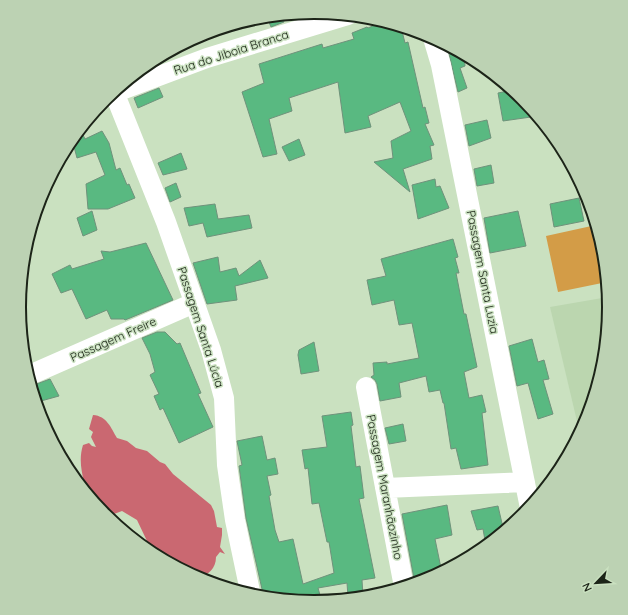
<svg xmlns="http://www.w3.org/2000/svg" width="628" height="615" font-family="Quicksand,sans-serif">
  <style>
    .built { fill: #bbd6af }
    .green { fill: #d39c47 }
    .water { fill: #ca6871 }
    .building { fill: #59b981; stroke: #6f927b }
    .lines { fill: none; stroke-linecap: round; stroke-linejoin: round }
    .street { stroke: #fff; stroke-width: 20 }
    .labels { text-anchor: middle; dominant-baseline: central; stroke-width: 3; stroke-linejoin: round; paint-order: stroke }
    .street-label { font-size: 12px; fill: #1c2418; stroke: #cae1c0 }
    .rim { fill: none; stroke: #1c2418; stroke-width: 2 }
  </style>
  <rect width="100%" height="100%" fill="#cae1c0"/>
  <path class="built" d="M608,297l1,11 -5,57 -17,56 -7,13 -30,-127z"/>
  <path class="green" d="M596,225l8,25 3,32 -49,10 -12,-56z"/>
  <path class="water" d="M93,415c14,1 18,13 24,23l10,3 9,7 11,3 13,11 5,2 8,10 38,31 3,6 3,16 5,1v7l-2,12 5,7 -5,-2 -4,5c0,12 -8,17 -17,22l-42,-22 -1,-5 -9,-11 -10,-21 -15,-9 -16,6 -28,-34 6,-1c-3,-13 -5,-24 -1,-37l6,-2 3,3 4,1 -5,-10 2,-5 -4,-3z"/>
  <path class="building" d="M281,15l3,7 -13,5 -4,-10z
    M384,21l17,6 4,16 3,-1 15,66 2,-1 4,16 -4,1 9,21 -4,1 2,13 -29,10 7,23 -36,-30 19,-4 -2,-17 20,-10 -11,-29 -32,14 3,11 -26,6 -7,-51 -49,16 3,13 -23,8 8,35 -14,3 -21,-65 22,-9 -5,-19 63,-20 1,4 31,-9 -2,-6 15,-6 1,1z
    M447,45l17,9 1,12 -5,2 7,20 -9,4z
    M159,88l4,9 -25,11 -4,-10z
    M513,90l10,9 15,17 -35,5 -5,-28z
    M487,120l4,18 -22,8 -4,-21z
    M80,129l5,10 17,-8 7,12 7,27 4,-2 7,17 2,-1 6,14 -27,11h-20l-2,-25 19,-9 -9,-23 -19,6 -5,-19z
    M299,139l6,16 -16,6 -7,-14z
    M181,153l6,16 -24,6 -5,-12z
    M491,165l3,18 -17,3 -3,-17z
    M435,179l1,8 4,-1 9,22 -31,11 -6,-34z
    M176,183l5,14 -11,5 -5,-14z
    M579,198l5,23 -30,6 -4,-23z
    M215,204l3,15 31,-4 3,13 -45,9 -4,-14 -14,3 -5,-18z
    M92,211l5,19 -14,6 -6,-18z
    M518,211l8,35 -36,7 -6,-35z
    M453,239l5,18 -3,1 4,15h-3l8,41h2l11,53 -13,5 5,26 13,-3 4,17 -4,1 6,52 -27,4 -5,-21 -5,1 -7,-46h-1l-3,-13 -11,2 -3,-16 -27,7 2,14 -21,4 -3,-17 -2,-4 -4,-3 3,-2 -1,-12 14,-1v2l32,-6 -7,-35 -13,2 -5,-25 -22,5 -5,-25 19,-4 -5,-17z
    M146,243l27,57 -43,18 -5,2 -1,-1h-13l-4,-9 -21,9 -14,-30 -11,4 -9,-19 18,-9 2,4 32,-10 -3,-8 9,1z
    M218,257l2,15 16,-4 3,8 21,-16 8,18 -33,8 2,14 -30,4 -14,-41z
    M157,332h8l12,12 3,-1 21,50 -3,1 15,33 -34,16 -16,-35 -3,2 -6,-14 5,-2 -9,-19 5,-3 -5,-18 -8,-16z
    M532,339l6,23 6,-2 5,19 -6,1 10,34 -15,5 -10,-36 -11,3 -8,-40z
    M314,342l5,29 -18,3 -3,-19 1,-5z
    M50,379l9,17 -18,5 -7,-16z
    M351,412l2,13 -2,1 5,41 4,-1 4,32 -5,1 16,79 -13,2 1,16 -15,1 -1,-14 -29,5 4,14 -8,1 -50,-5 -18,-80 -7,-52 3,-1 -5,-24 25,-5 5,24 8,-2 3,16 -11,2 4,19 -2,1 6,34 4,12 14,-3 10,45 31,-11 -5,-31h-2l-8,-39 -7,1 -4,-36 -3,1 -3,-19 25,-3 -5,-31z
    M403,424l3,17 -17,3 -4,-16z
    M447,505l5,30 -17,4 7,34 -15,8 -12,3 -13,-70z
    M498,506l6,26 -18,14 -3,-17 -6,1 -6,-19z"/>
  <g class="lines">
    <path class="street" d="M433,38l8,27 89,443
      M114,92l52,130 45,128 13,48 3,67 8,55 16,76
      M111,94l96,-36 141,-43
      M32,374l162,-71
      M366,387l38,200
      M385,488l140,-6"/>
  </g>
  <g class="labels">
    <g class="street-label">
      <text transform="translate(231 52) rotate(-18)">Rua do Jiboia Branca</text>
      <text transform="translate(483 272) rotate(79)">Passagem Santa Luzia</text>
      <text transform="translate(201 327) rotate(72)">Passagem Santa Lúcia</text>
      <text transform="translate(113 339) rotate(-24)">Passagem Freire</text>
      <text transform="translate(385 487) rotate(79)">Passagem Maranhãozinho</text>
    </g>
  </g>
  <path d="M0 0H628V615H0ZM26 307a288 288 0 1 1 576 0a288 288 0 1 1-576 0Z" fill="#bcd2b3" fill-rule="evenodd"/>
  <path class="rim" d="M26 307a288 288 0 1 1 576 0a288 288 0 1 1-576 0Z"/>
  <g transform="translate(596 583) rotate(245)" stroke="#cae1c0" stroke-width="3" paint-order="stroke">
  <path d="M0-3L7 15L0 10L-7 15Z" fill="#1c2418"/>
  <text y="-6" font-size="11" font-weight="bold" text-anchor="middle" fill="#1c2418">N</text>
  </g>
</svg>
